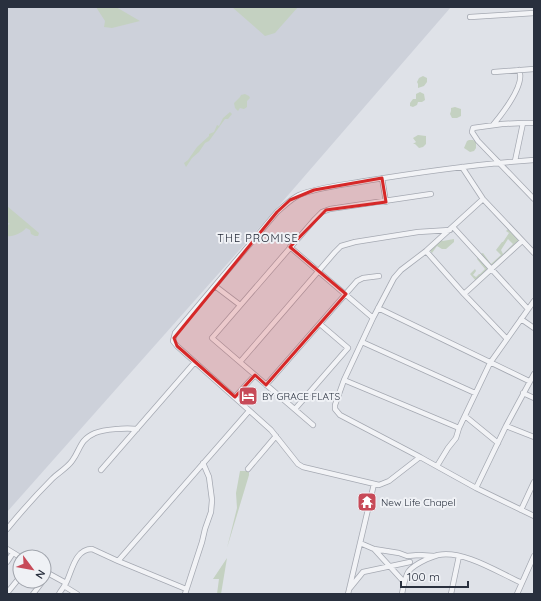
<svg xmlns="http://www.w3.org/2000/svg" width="541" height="601" font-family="Quicksand,sans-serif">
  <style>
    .built { fill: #cdd1da }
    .green { fill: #c4d1c1; fill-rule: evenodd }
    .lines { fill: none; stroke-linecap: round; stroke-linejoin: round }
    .minor-casing { stroke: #a5a9b2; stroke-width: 6 }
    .minor { stroke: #f2f3f6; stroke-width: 4.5 }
    .marked { fill: #d62828; fill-opacity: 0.2; stroke: #d62828; stroke-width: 3; stroke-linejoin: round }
    .labels { text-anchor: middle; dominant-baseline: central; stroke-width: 4; stroke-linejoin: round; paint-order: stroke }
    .poi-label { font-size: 10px; fill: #29303e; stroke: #eff1f5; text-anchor: start }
    .neighbourhood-label { font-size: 11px; letter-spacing: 1px; fill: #1b212f; stroke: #eff1f5 }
  </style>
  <rect width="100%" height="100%" fill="#dfe2e8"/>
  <path class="built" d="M7,7h444l-168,194 -276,311z"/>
  <path class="green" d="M96,7h20l24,14 -28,7 -8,-1 1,-6z
    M232,7h66l-23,26 -10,3z
    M423,76l4,2v4l-3,4 -6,2v-4l-1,-2 2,-4z
    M420,92l4,2 1,6 -3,2h-4l-1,3 -4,2 -3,-1v-3l3,-4h3v-5z
    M245,94l4,2 1,2 -3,3v6l-3,2 -4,-1 -2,3 -3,-3 -1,-5 6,-6 1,-2z
    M455,107l6,2v7l-4,2h-5l-2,-4 1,-3v-3z
    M230,112l2,2 -4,5h-3l-16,22 -4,2 -6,9 -7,6 -6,9 -2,-4 4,-3 9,-13 12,-11v-2l5,-2 3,-7 2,1 4,-8z
    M418,135l8,1v8l-3,3 -4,1 -4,-4h-2l3,-2 -3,-4z
    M469,140h4l3,2v6l-2,3 -4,1 -6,-4 3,-7z
    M7,206l32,27 -1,3h-3l-4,-2 -1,-4 -4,-2c-4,5 -13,9 -19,8v-11l3,-1 -3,-2z
    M508,229l11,12 -28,25 -11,-12 3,-1 8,11 10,-9 -5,-5 6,-8h1l6,-9 -3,-2zM508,239l5,5 -10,10 -2,-4z
    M454,239v3l-8,7h-4l-5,-3 -5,7 -2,-2 4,-5 7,-6 2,1z
    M478,257l11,11 -13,13 -6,-7 5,-5 1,2 -3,4 3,2 3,-3h1l5,-5 -8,-10z
    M240,471h9v4l-22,73 10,-40 -1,-15z
    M227,558l-6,36h-4l2,-15h-6z"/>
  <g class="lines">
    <g class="minor-casing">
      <path id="minor" d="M470,17l64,-4
        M494,72l40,-3
        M523,123l-21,1 -29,4 -1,4 6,9 56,58
        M493,125c9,-11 33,-41 26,-55
        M534,160c-57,4 -114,12 -169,21 -22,4 -46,6 -66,14 -8,4 -15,11 -22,17l-102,121 -2,8 4,5 94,84 27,34 5,3 76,18 10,-4 31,-24 56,31 58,28
        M515,161l8,-38h11
        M462,167l21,32 51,54
        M382,178l4,24
        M453,227l75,82
        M290,247l83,71
        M426,251l38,43
        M215,286l25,19
        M378,308l151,73
        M521,319l13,9
        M507,339l-43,-45 58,-53
        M362,342l113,51
        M240,362l95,-110 6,-6 14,-4 63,-10 32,-2
        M344,380l115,48
        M266,385l91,-104 6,-3 16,-2
        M523,393l11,5
        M235,397l20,-22
        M295,409l53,-61 -28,-24
        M465,416l33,27
        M313,425l-101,-87 103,-119 7,-7 8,-3 101,-15
        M506,426l28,11
        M420,457l-80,-42 -5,-6v-4l9,-25 29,-62 21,-40 7,-8 25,-19 57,-52
        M437,466l11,-18 8,-10 3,-10 31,-65 44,-62
        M248,469l28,-33
        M101,470l94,-108
        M476,488l30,-62 28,-52
        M521,510l13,-28
        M7,529c14,-17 29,-34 45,-50 6,-6 15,-11 20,-18 9,-12 7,-21 23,-28 10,-4 30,-5 42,-4
        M360,543l14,6 30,33
        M7,549l13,8
        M374,549l25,4 8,3 12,-1 15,1
        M118,561l68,28
        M7,562l6,-9
        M44,571l22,12
        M64,586l13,8
        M350,588l13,-16 47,-10
        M7,593l13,-16
        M33,594l10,-13
        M59,594c2,-4 5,-7 7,-11 6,-12 9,-34 26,-34l26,12 131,-150
        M185,594l17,-52 3,-13 6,-17 1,-12 -3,-23 -6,-14
        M348,594l26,-110
        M402,594c4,-22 4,-25 25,-35 4,-1 7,-3 11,-4 27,-5 61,18 84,28
        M451,594l8,-38
        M517,594l17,-38"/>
    </g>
    <use href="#minor" class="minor"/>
  </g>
  <path class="marked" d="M382,178l4,24 -60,8 -36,37 56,47 -80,91 -11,-10 -20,22 -58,-51 -3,-8 103,-126 13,-12 24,-10z"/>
  <defs>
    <g id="hotel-square" transform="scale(1)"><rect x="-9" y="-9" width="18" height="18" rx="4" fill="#c74a58" stroke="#eff1f5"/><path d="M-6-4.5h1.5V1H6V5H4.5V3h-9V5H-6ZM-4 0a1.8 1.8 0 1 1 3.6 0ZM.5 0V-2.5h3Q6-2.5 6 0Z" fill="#fff"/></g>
    <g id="temple-square" transform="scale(1)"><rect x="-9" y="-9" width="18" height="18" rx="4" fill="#c74a58" stroke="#eff1f5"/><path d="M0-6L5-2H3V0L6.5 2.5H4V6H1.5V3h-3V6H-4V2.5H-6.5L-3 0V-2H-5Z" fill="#fff"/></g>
  </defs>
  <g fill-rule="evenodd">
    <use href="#hotel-square" x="248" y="396"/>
    <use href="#temple-square" x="367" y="502"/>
  </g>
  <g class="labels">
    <g class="poi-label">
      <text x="262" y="396">BY GRACE FLATS</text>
      <text x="381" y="502">New Life Chapel</text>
    </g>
    <g class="neighbourhood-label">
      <text x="258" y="238">THE PROMISE</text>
    </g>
  </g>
  <rect width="541" height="601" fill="none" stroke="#29303e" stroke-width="16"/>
  <g transform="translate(32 569) rotate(122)"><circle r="19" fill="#eff1f5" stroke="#a0a4ac"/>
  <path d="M0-3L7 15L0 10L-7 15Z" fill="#c74a58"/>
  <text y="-6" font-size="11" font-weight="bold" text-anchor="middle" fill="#29303e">N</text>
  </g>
  <path d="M401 581v6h67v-6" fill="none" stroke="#29303e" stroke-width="2"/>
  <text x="407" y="581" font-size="12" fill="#29303e" stroke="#eff1f5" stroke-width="3" paint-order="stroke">100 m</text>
</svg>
